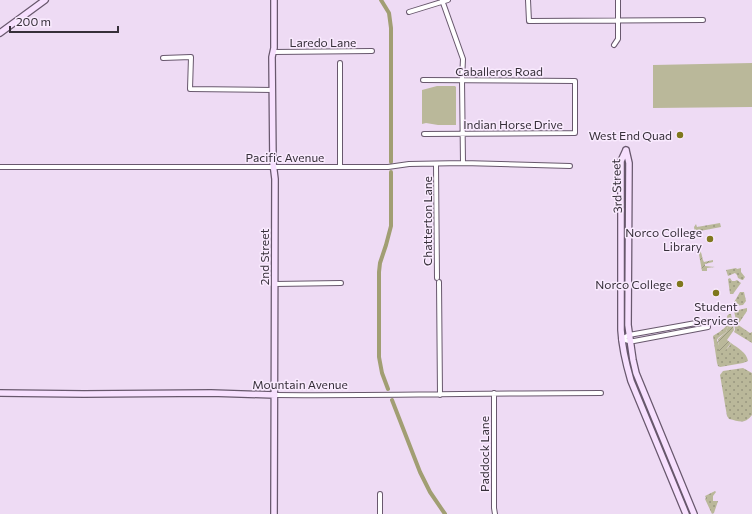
<svg xmlns="http://www.w3.org/2000/svg" width="752" height="514" font-family="Commissioner,sans-serif">
  <style>
    .grass { fill: url(#grass-dots) }
    .garden { fill: url(#garden-furrows) }
    .pitch { fill: #bab89a }
    .lines { fill: none; stroke-linecap: round; stroke-linejoin: round }
    .canal { stroke: #a19e73; stroke-width: 4 }
    .street-casing { stroke: #68586d; stroke-width: 6 }
    .secondary-casing { stroke: #68586d; stroke-width: 8 }
    .street { stroke: #fff; stroke-width: 4 }
    .secondary { stroke: #f7e0fe; stroke-width: 5.5 }
    .poi-dot { fill: #7f781d; stroke: #f9eafe; stroke-width: 1.5 }
    .labels { text-anchor: middle; dominant-baseline: central; stroke-width: 3; stroke-linejoin: round; paint-order: stroke }
    .street-label { font-size: 12px; fill: #362f39; stroke: #f9eafe }
    .poi-label { font-size: 12px; fill: #362f39; stroke: #f9eafe; text-anchor: end }
  </style>
  <defs>
    <pattern id="grass-dots" width="8" height="8" patternUnits="userSpaceOnUse"><rect width="8" height="8" fill="#bab89a"/><path d="M2 2h.1M6 6h.1" fill="none" stroke="#98967f" stroke-width="1.8" stroke-linecap="round"/></pattern>
    <pattern id="garden-furrows" width="10" height="10" patternUnits="userSpaceOnUse"><rect width="10" height="10" fill="#bab89a"/><path d="M-1 1l2-2M0 10L10 0M9 11l2-2" fill="none" stroke="#98967f"/></pattern>
  </defs>
  <rect width="100%" height="100%" fill="#eedbf4"/>
  <path class="grass" d="M720,223l1,4 -21,4v1l-5,1 -1,-6 2,-3 1,3z
    M736,268l1,1 4,-1v4l4,5 2,-3 -4,6h-1l-4,-2 -1,-3 -2,-2 -7,3 -2,-6z
    M730,278l2,3h3l2,-1 4,3 -8,11h-3l-2,-15z
    M740,292h4l2,9 -3,4 -9,1 -1,-2z
    M747,308v3l-8,12 -3,-3 -2,-9z
    M729,314h2l2,11 -5,1 -2,6 -8,6 -1,2 4,11c5,0 8,-4 10,-8 7,5 16,10 17,18l-5,2 -23,4 -2,-1 -1,-3 -4,-27c8,-5 17,-9 14,-20z
    M734,322l16,11 2,-1v11l-18,-11 1,-2z
    M743,368l9,5v42c-8,10 -13,6 -23,4l-2,-3 -7,-41 3,-4z
    M715,491l1,1 -3,4v5h5l-4,12 -2,1 -7,-15 1,-1 -1,-2z"/>
  <path class="garden" d="M698,249c5,3 3,8 6,13l9,-2v2l-8,2v2l10,1 -8,1v3h-5z
    M733,325l1,5 -7,10 4,3 -6,8h-6l-1,-12 8,-7 2,-6z"/>
  <path class="pitch" d="M752,63v44l-99,1v-43z
    M437,86h18l1,1v38h-18l-12,-2 -4,1v-34z"/>
  <g class="lines">
    <path class="canal" d="M381,0l8,13 2,15v134
      M388,389l-6,-16 -3,-16v-85l1,-9 6,-18 5,-19v-54
      M392,400l28,72 10,20 15,22"/>
    <g class="street-casing">
      <path id="street" d="M442,0l21,59 -1,21 1,83
        M528,0l1,21 174,-1
        M409,12l39,-12
        M614,45l4,-6v-39
        M274,52l98,-1
        M163,58l28,-1 -1,32 83,1
        M423,80l152,1v52l-151,1
        M436,164l1,114
        M0,167h388l21,-3 54,-1 107,3
        M340,167v-104
        M439,282l1,113
        M275,284l66,-1
        M621,339l8,2h5l74,-14
        M621,339l8,-4 78,-14
        M494,393v115l1,6
        M275,395c109,1 217,-2 326,-2
        M380,514v-20"/>
    </g>
    <g class="secondary-casing">
      <path id="secondary" d="M274,0v48l-2,9 1,106 2,16 -1,335
        M0,33l45,-33
        M626,150l-5,11v169c1,18 5,34 10,51l55,133
        M626,150l3,13 -1,162 5,35 3,13 58,141
        M0,393l84,1 127,-1 64,2"/>
    </g>
    <use href="#street" class="street"/>
    <use href="#secondary" class="secondary"/>
  </g>
  <g class="poi-dot">
    <circle cx="680" cy="135" r="4"/>
    <circle cx="710" cy="239" r="4"/>
    <circle cx="680" cy="284" r="4"/>
    <circle cx="716" cy="293" r="4"/>
  </g>
  <g class="labels">
    <g class="street-label">
      <text x="323" y="42">Laredo Lane</text>
      <text x="499" y="71">Caballeros Road</text>
      <text x="513" y="124">Indian Horse Drive</text>
      <text x="285" y="157">Pacific Avenue</text>
      <text transform="translate(616 186) rotate(-92)">3rd Street</text>
      <text transform="translate(427 221) rotate(-90)">Chatterton Lane</text>
      <text transform="translate(264 257) rotate(-90)">2nd Street</text>
      <text x="300" y="384">Mountain Avenue</text>
      <text transform="translate(484 454) rotate(-90)">Paddock Lane</text>
    </g>
    <g class="poi-label">
      <text x="672" y="135">West End Quad</text>
      <text x="702" y="232">Norco College<tspan x="702" dy="14">Library</tspan></text>
      <text x="672" y="284">Norco College</text>
      <text x="716" y="306" text-anchor="middle">Student<tspan x="716" dy="14">Services</tspan></text>
    </g>
  </g>
  <path d="M10 26v6h108v-6" fill="none" stroke="#362f39" stroke-width="2"/>
  <text x="16" y="26" font-size="12" fill="#362f39" stroke="#f9eafe" stroke-width="3" paint-order="stroke">200 m</text>
</svg>
